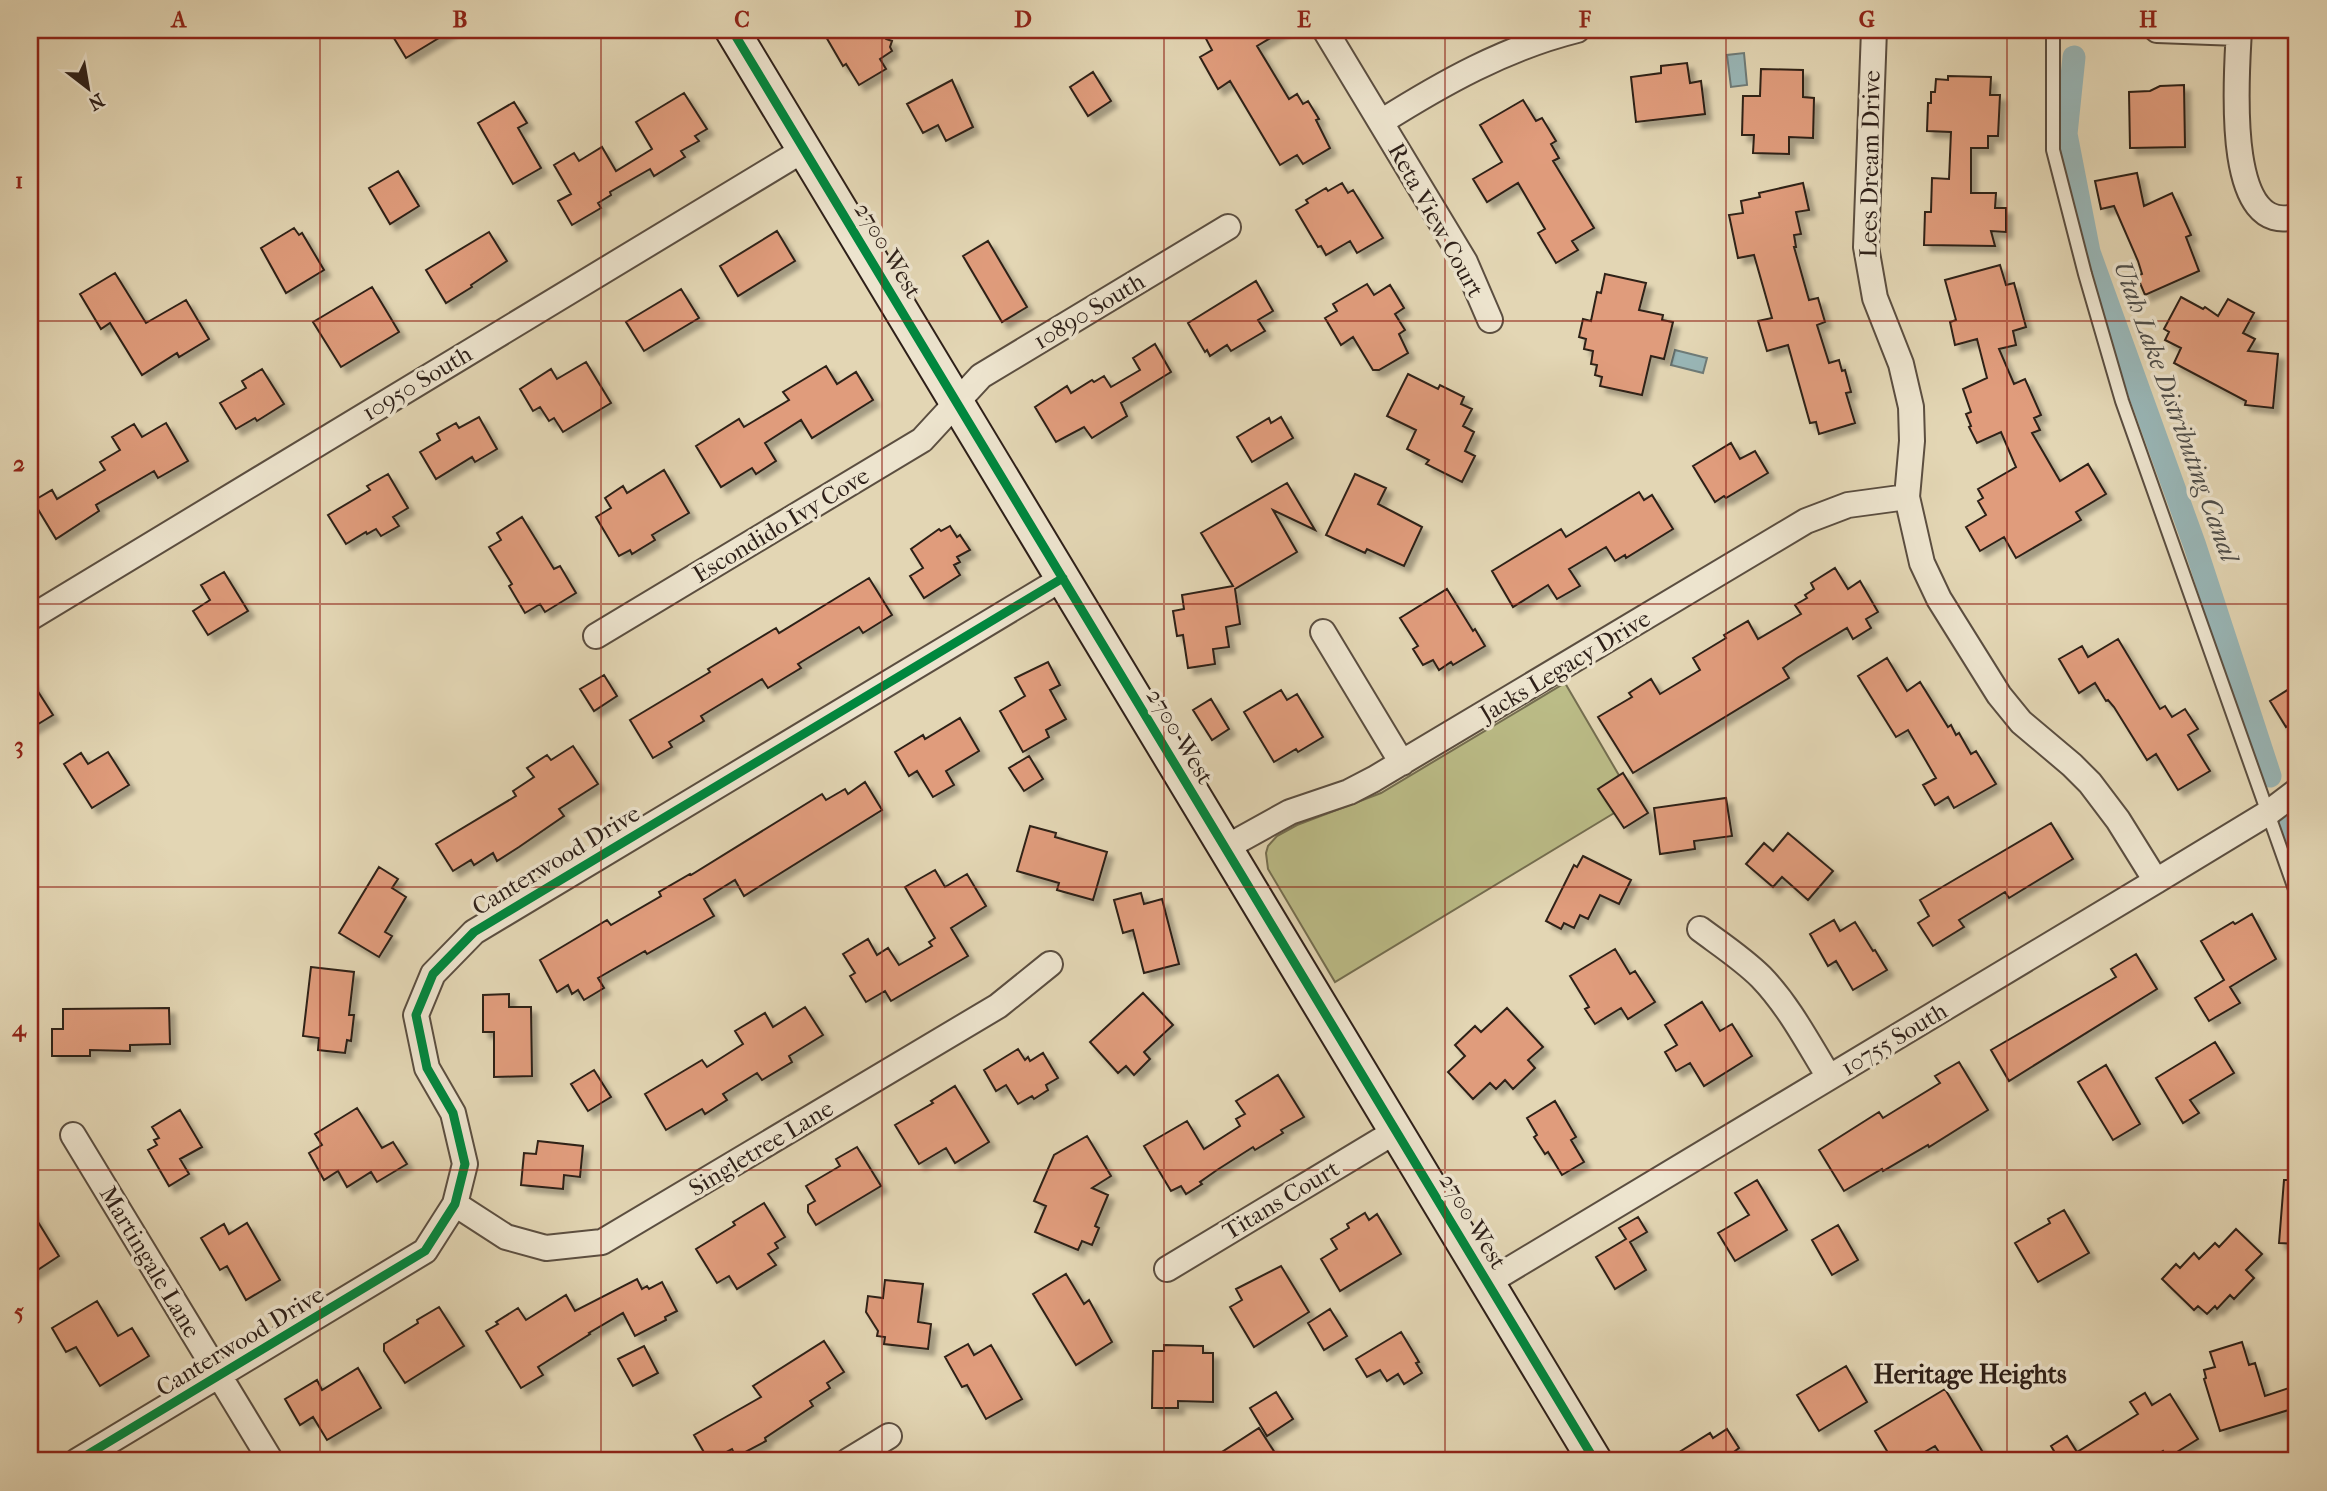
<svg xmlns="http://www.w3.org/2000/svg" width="2327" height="1491" font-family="'IM FELL French Canon',serif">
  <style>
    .green { fill: #bbbc87; stroke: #746e50; stroke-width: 2 }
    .water { fill: #99b7b8; stroke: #6e7b78; stroke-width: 2 }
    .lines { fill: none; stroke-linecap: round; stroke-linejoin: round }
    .canal { stroke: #99b7b8; stroke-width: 23 }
    .building { fill: #e09c7c; stroke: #2e2019; stroke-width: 2; filter: url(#shadow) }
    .service-casing { stroke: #5b4e40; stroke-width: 16 }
    .minor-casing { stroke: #5b4e40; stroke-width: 28 }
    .secondary-casing { stroke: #2e2019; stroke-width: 37 }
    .service { stroke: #ede4ce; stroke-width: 12 }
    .minor { stroke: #ede4ce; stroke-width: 24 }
    .secondary { stroke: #ede4ce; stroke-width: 33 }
    .cycleway-casing { stroke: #ede4ce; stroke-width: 13 }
    .cycleway { stroke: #00873e; stroke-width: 9 }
    .grid { fill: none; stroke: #8f2418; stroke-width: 2; stroke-opacity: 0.55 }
    .labels { text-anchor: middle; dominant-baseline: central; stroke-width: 7; stroke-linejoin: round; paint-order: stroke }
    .street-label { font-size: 24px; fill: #2e2019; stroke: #ede4ce }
    .water-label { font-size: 26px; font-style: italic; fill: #4e4d49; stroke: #ede4ce }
    .neighbourhood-label { font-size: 26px; font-weight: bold; fill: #2e2019; stroke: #ede4ce }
    .neatline { fill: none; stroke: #8f2418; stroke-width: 2.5 }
    .grid-label { font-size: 23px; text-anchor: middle; font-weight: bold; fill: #8f2418 }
  </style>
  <defs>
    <filter id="shadow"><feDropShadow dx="6" dy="6" stdDeviation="2" flood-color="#0004"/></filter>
  </defs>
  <rect width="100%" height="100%" fill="#e3d6b4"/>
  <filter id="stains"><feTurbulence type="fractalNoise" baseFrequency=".00286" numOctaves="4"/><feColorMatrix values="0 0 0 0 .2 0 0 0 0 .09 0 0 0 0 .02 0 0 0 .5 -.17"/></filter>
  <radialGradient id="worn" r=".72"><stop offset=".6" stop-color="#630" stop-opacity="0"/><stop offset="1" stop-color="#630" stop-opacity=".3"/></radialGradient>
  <path class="green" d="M1565,683l69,118 -299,181 -67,-113 -2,-16 2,-7 9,-10 20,-11 84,-32z"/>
  <path class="water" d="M1744,53l3,32 -16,2 -4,-32z
    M1675,350l32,8 -4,15 -32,-8z"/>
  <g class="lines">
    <path class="canal" d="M2074,57l-8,77 23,118 106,294 75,230
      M2288,828l9,27"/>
  </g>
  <path class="building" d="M389,30h63l-46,28z
    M822,30h58l6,9 6,2 -2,6 2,4 -12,8 6,10 -27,16 -13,-21 -3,2z
    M1213,30h71l-27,16 32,53 8,-5 6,10 5,-3 11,18 -3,1 14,28 -27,16 -6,-9 -17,10 -50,-84 -12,8 -18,-32 12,-7 -8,-15z
    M1687,63l3,20 11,-2 4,33 -69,8 -5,-45 30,-4v-7z
    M1761,69l42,1v27l11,1 -1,40 -24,-1v17l-36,-1 1,-18h-12l1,-39h17z
    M1093,72l18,29 -23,15 -18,-29z
    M1948,76l43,1 -1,18h10l-2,41h-10v12h-17v45h25l-1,15h11v24l-15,-1 4,15 -71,-1 1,-33h6l1,-34 17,1 2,-47 -24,-1 1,-28h3v-11h4l1,-13 12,1z
    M952,80l21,47 -27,14 -8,-16 -15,8 -16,-29z
    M2184,85l1,62 -55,1 -1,-56 21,-1 10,-5z
    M684,93l23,36 -12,7 4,5 -18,10 4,6 -31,19 -4,-7 -40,23 1,3 -13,8 3,5 -29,17 -14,-24 13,-7 -17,-29 20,-12 5,8 23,-14 14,24 36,-22 -16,-27z
    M1523,100l13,21 6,-3 14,23 -5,3 8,14 -6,3 41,67 -22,13 6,9 -22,13 -18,-30 7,-4 -27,-46 -31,19 -14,-23 29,-17 -22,-37z
    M514,102l13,21 -9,5 23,40 -28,16 -35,-61z
    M398,171l21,35 -29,18 -21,-36z
    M2137,173l7,33 28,-13 19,42 -5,2 13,34 -54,24 -8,-19 5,-2 -4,-13 -24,-55 -13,3 -6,-28z
    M1342,183l6,10 5,-3 30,48 -26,15 -7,-12 -24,14 -5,-9 -3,1 -22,-37 12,-7 -2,-3 20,-12 2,3z
    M1803,183l6,27 -13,2 5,22 -7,1 2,12h-2l15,53 9,-2 7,24 -8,3 12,38 10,-3 3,11 3,-1 6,22 -5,1 9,30 -36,11 -3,-12 -6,1 -22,-78 -21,6 -9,-30 14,-3 -18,-63 -16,3 -9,-43 14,-2 -2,-12 19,-4 -1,-4z
    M294,228l5,7 3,-2 22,37 -38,23 -25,-45z
    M777,231l18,30 -57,35 -18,-30z
    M489,232l18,29 -36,24 1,2 -26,16 -20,-33z
    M988,241l39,66 -25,15 -39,-66z
    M2000,265l6,20 8,-2 12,44 -13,4 3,14 -17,4 15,35 11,-5 16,36 -7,3 6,12 -8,3 28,48 28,-17 18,30 -30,18 5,8 -65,38 -12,-21 -24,14 -14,-24 20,-12 -8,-14 5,-3 -5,-9 38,-22 -15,-35 -24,11 -8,-16 2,-1 -5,-12 5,-2 -8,-23 24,-11 -10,-39 -22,6 -5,-23 6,-2 -11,-40z
    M115,273l31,50 40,-23 23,39 -30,18 -2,-4 -35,22 -32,-52 -9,6 -21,-35z
    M1605,274l41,9 -7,27 24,5 -1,5 11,2 -9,37 -13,-3 -9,39 -42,-9 2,-9 -7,-2 2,-10 -6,-1 2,-13 -9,-2 2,-10 -7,-2 4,-18 8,2 6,-29 4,1z
    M1256,281l17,30 -15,9 7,11 -34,20 -4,-6 -17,11 -3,-6 -2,2 -17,-29z
    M1367,284l7,11 16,-10 14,23 -9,6 10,16 -6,4 9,19 -29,17h-6l-20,-33 -12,8 -16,-27 12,-7 -4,-7z
    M372,287l27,45 -58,35 -28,-45z
    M681,289l18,29 -55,33 -18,-29z
    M2181,297l22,12 2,-2 13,9 10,-17 26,14 -11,20 12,6 -7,12 30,3 -5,54 -28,-3 1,-4 -72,-38 7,-15 -16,-8 4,-8 -5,-3z
    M1155,344l16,28 -50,31 6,13 -35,22 -8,-11 -28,15 -21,-35 32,-21 4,7 21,-13 2,2 10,-6 7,11 29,-17 -7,-12z
    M586,362l25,41 -48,29 -9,-14 -5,3 -9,-14 -7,4 -13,-22 31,-20 6,10z
    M826,366l11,18 19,-12 17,28 -61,38 -11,-18 -36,23 11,18 -20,13 -4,-6 -31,19 -25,-41 43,-27 5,8 45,-27 -6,-8z
    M262,369l22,35 -27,17 -2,-3 -19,11 -16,-26 26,-15 -4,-7z
    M1408,374l30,15 2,-4 24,12 -3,7 11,5 -9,17 11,6 -9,19 10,5 -13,26 -36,-18 3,-4 -22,-11 9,-19 -29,-14z
    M479,417l18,32 -22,13 -3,-5 -36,22 -16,-27 20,-12 -3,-6 19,-11 3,5z
    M1281,417l12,21 -41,24 -15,-25 32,-19 2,5z
    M166,423l22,38 -30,17 -4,-7 -58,34 3,6 -43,28 -23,-38 19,-11 5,9 48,-29 -5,-8 20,-12 -8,-13 22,-13 8,13z
    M1731,443l9,16 15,-8 13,22 -42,25 -2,-2 -9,6 -22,-36z
    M664,470l25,43 -37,22 3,5 -23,14 -2,-4 -11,6 -23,-39 15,-9 -6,-10 18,-12 4,7z
    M388,474l20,34 -15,9 6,9 -18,10 -5,-7 -9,5 -1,-2 -20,12 -18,-29 42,-25 -3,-4z
    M1355,474l31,14 -8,16 44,23 -18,39 -37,-17 -2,4 -39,-18z
    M1287,483l28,47 -42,-20 24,42 -62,37 5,35 -14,3 3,20 -16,2 2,15 -27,4 -5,-33 -6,1 -4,-25 11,-2 -2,-14 51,-9 -32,-53z
    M1639,492l5,8 8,-5 21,34 -47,29 -1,-3 -10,6 -9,-14 -37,22 11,17 -23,13 -9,-14 -35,22 -21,-36 69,-42 5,8z
    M522,517l32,52 6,-3 16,27 -31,19 -5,-8 -15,9 -16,-27 3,-2 -23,-37 12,-7 -4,-7z
    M950,526l7,11 3,-2 10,15 -13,7 3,5 -6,3 6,10 -36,23 -14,-22 13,-8 -12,-19 28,-20 2,2z
    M1835,568l13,21 12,-8 18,31 -12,7 5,9 -18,11 -6,-11 -50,30 -14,10 6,10 -156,95 -35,-56 34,-20 -3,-4 22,-14 9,15 40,-24 -7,-12 33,-20 -2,-3 24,-14 10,18 43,-25 -6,-9 12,-7 -2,-3 9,-6 -3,-6z
    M224,572l24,39 -40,24 -15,-24 17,-11 -9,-15z
    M869,578l23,37 -29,18 -4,-6 -61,37 3,4 -33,20 -6,-9 -61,37 3,5 -35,21 3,5 -19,11 -23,-38 80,-48 -2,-3 68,-41 3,5z
    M1447,589l26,42 2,-2 10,17 -32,19 -2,-3 -12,8 -6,-10 -10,5 -10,-16 5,-3 -18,-28z
    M2118,639l42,70 5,-3 7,11 13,-8 13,20 -10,6 22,36 -32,19 -22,-36 -9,6 -33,-53 -6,-7 -2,1 -11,-18 -16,10 -20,-34 23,-13 6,11z
    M1887,658l20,33 13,-9 28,45 3,-2 5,10 3,-2 12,21 5,-3 20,33 -42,24 -6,-11 -13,8 -12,-20 13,-7 -28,-48 -12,7 -38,-61z
    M1048,662l12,23 -10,5 16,29 -20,11 3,7 -26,15 -23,-41 25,-15 -10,-18z
    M604,675l13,21 -23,15 -14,-22z
    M30,679l23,36 -23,14z
    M2297,684v36l-11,7 -16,-26z
    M1281,690l6,10 10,-6 26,43 -25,15 -2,-3 -22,13 -30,-50z
    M1211,699l18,30 -17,11 -19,-30z
    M960,718l19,33 -33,20 8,14 -21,12 -16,-26 -8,5 -14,-24 28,-17 2,4z
    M573,746l25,38 -39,25 5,7 -45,31 -22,14 -4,-8 -19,12 -3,-5 -18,11 -17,-27 80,-48 -3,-5 21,-14 -7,-9 20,-13 4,5z
    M108,752l21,33 -37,23 -28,-44 17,-11 7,11z
    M1029,756l14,23 -19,12 -15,-23z
    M1623,773l25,40 -24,15 -26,-39z
    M865,782l17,28 -138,86 -9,-16 -31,19 10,17 -67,38 -2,-3 -47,27 6,10 -20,12 -6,-10 -6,4 -4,-9 -11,7 -17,-32 67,-40 4,5 50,-29 -2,-4 31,-18 1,1 131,-81 4,6 19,-11 3,5z
    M1726,798l6,38 -38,5 1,8 -35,5 -6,-46z
    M2051,823l22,36 -64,39 -4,-6 -46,28 5,7 -31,19 -15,-23 11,-7 -9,-16z
    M1030,826l26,7 -1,4 52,15 -14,48 -36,-10 2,-7 -42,-12z
    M1788,833l45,38 -25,29 -26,-23 -9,10 -27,-23 18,-21 9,8z
    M1583,856l48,24 -12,24 -19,-9 -12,24 -8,-4 -6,13 -10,-5 -3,6 -15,-8 28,-56 3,2z
    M379,867l19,12 -6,9 14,9 -21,35 7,4 -13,21 -40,-24z
    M935,870l10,17 22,-13 19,32 -35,22 17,28 -77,45 -6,-10 -19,11 -16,-26 5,-3 -12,-19 25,-15 9,16 11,-7 11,17 33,-19 -3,-4 6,-4 -30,-51z
    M1141,893l3,11 18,-5 17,65 -35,9 -11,-43 -10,3 -9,-33z
    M2252,914l24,45 -46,28 10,16 -31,18 -14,-23 29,-18 -23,-39 32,-19 2,2z
    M1834,920l6,11 15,-9 18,29 2,-1 12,20 -34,20 -17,-29 -8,5 -18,-32z
    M1615,949l15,25 5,-3 20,31 -27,17 -7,-11 -26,16 -10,-15 4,-2 -19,-31z
    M2136,954l21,35 -148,92 -18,-31 125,-73 -5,-8z
    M311,967l43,5 -5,43h5l-3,26 -4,-1 -2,13 -27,-3 1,-12 -16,-2z
    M1143,993l30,32 -29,27 6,7 -16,16 -8,-9 -8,7 -28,-31z
    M509,994v13h22l1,69 -38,1v-45h-11v-37z
    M1702,1002l18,29 12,-7 20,32 -48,30 -14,-23 -14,8 -11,-19 12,-7 -12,-20z
    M805,1007l18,28 -34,21 3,6 -30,18 -5,-7 -34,21 4,6 -22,14 -3,-5 -36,21 -21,-36 57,-34 5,7 36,-23 -8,-13 30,-18 8,14z
    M169,1008l1,36 -40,1v6l-40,-1v6h-38v-27h11v-20z
    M1507,1008l36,39 -15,13 7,8 -22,21 -8,-9 -9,9 -6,-6 -17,16 -25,-27 17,-16 -10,-11 20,-19 6,6z
    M2215,1042l19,31 -44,27 9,13 -16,10 -27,-45z
    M1018,1049l7,11 3,-3 2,4 13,-8 15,25 -12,7 2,5 -14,9 -2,-3 -14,8 -12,-19 -10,6 -12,-21z
    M1959,1062l29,48 -59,37 -1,-2 -45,26 -1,-2 -38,22 -25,-41 60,-38 4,6 57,-35 -5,-7z
    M2106,1065l34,59 -27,16 -35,-58z
    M594,1070l17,27 -23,14 -17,-27z
    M1278,1075l26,42 -23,13 2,3 -28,17 -2,-3 -36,23 -17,12 2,2 -16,10 -5,-8 -10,5 -27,-45 43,-25 17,28 36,-23 -4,-7 9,-5 -9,-13z
    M955,1086l34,56 -34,21 -9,-15 -27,16 -24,-39 38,-22 -2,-2z
    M1555,1101l21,36 -5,3 13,22 -22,13 -14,-23 -3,2 -11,-17 3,-2 -10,-17z
    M357,1108l25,40 11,-6 14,22 -30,18 -6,-10 -24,15 -9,-16 -14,9 -15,-27 13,-8 -7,-11z
    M180,1110l22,37 -22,12 9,15 -20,12 -21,-36 9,-5 -3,-5 5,-2 -7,-11z
    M1087,1136l24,40 -19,12 16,7 -13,31 4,2 -7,17 -10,-4 -4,9 -43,-18 11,-26 -12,-5 20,-46z
    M538,1141l45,5 -3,31 -16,-2 -1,14 -42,-4 3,-32 12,1z
    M857,1147l24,39 -65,39 -8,-13v-7l7,-4 -9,-15 34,-20 -4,-7z
    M1757,1180l30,50 -52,31 -17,-28 31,-18 -14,-22z
    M2284,1180h13v64l-18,-1z
    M764,1203l21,34 -10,6 3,5 -10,6 8,11 -39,24 -8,-13 -12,7 -21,-34 39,-24 -2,-3z
    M30,1209l29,47 -29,19z
    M2064,1210l25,43 -51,29 -23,-39 35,-20 -2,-4z
    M1365,1213l4,7 8,-6 24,40 -61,37 -19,-32 16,-10 -6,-10 18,-11 -2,-4z
    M1638,1217l9,15 -17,10 16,28 -31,19 -19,-32 30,-18 -7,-11z
    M247,1223l33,57 -34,20 -19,-34 -7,4 -19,-32 23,-14 5,10z
    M1838,1225l20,35 -26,15 -20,-35z
    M2236,1229l26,25 -16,16 8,8 -20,21 -4,-4 -13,14 -2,-3 -8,8 -9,-8 -4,4 -32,-31 14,-15 4,4 14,-15 5,6 16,-16 4,4z
    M1281,1266l28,46 -55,35 -24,-40 12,-7 -6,-11z
    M1066,1274l18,30 5,-4 23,42 -36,23 -43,-71z
    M637,1279l5,10 5,-3 2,3 13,-7 15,29 -12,6 1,3 -31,16 -12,-23 -34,20 1,1 -52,33 5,8 -22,13 -35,-57 12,-7 -2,-2 22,-14 8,12 40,-25 9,16z
    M885,1280l38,4 -5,38 13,2 -3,25 -44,-5 1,-7 -8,-1 1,-5 -12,-19 2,-16 15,2z
    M97,1301l21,35 14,-8 17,28 -49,30 -24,-39 -10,5 -14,-24z
    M439,1307l25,39 -59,37 -21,-32v-7l34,-21 -1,-3z
    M1330,1309l17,27 -23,14 -16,-27z
    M1401,1332l18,30 -3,1 6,10 -18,11 -6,-10 -11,7 -7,-11 -13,7 -11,-18z
    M824,1341l20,31 -17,11 3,5 -20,13 3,5 -48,32 1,3 -30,16 -4,-8 -23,12 -15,-26 67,-38 -8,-11z
    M2242,1342l7,23 6,-2 10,33 24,-8 6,20 -75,23 -16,-52 2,-1 -2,-8 11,-3 -5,-15z
    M968,1344l6,11 17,-10 31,54 -36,20 -19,-34 -5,2 -17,-30z
    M1164,1345l39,1v7h10v49l-35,-1v7h-26l1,-57h11z
    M644,1346l14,27 -25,13 -15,-27z
    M1846,1366l21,36 -48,29 -22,-36z
    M358,1368l23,40 -54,32 -14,-23 -13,8 -15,-26 32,-19 5,10z
    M1945,1389l37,62 -17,10h-20l-10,-15 -26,15h-16l-18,-30z
    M1276,1392l17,27 -26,17 -17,-28z
    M2145,1393l7,12 18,-11 28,45 -31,19 -4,-7 -16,10h-87l-9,-15 16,-10 10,16 61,-38 -8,-12z
    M1259,1428l18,28 -9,5h-60z
    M1727,1429l12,19 -17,13h-57l45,-28 3,5z"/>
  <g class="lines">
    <g class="service-casing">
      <path id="service" d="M2053,30v120l32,124 37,127 175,494"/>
    </g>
    <g class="minor-casing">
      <path id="minor" d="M1325,30l140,232 25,58
        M1874,30l-8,217 9,51 26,66 10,43 1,34 -5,56 15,66 17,36 60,96 22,27 51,43 18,18 28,37 38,61
        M2157,30l81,3
        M2239,30c-2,40 -17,211 58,186
        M1381,122c62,-39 124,-74 196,-92
        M30,618l775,-469
        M1323,632l79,131
        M596,636l326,-196 59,-64 247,-149
        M1225,848l65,-36 59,-20 25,-13 432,-258 42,-16 59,-8
        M1700,929c20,15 43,30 61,48 28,29 47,66 68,100
        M73,1135l198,326
        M455,1204l51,33 40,11 56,-6 396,-236 52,-42
        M1167,1269l229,-138
        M1487,1283l669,-402 112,-68 29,-22
        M77,1461l348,-210 30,-47 10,-40 -12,-51 -26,-45 -11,-53 17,-41 41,-42 589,-354
        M848,1461l41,-25"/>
    </g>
    <g class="secondary-casing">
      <path id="secondary" d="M732,30l863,1431"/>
    </g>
    <use href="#service" class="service"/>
    <use href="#minor" class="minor"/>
    <use href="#secondary" class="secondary"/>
    <g class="cycleway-casing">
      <path id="cycleway" d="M732,30l863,1431
        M77,1461l348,-210 30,-47 10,-40 -12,-51 -26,-45 -11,-53 17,-41 41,-42 589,-354"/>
    </g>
    <use href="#cycleway" class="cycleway"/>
  </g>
  <path class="grid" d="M320,30v1431M601,30v1431M882,30v1431M1164,30v1431M1445,30v1431M1726,30v1431M2007,30v1431M30,321h2267M30,604h2267M30,887h2267M30,1170h2267"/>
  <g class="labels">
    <g class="street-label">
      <text transform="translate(1870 164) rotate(-89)">Lees Dream Drive</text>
      <text transform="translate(1436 220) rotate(61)">Reta View Court</text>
      <text transform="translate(888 250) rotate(59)">2700 West</text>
      <text transform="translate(1089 311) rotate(-31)">10890 South</text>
      <text transform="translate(417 383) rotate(-31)">10950 South</text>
      <text transform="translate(781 525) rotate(-31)">Escondido Ivy Cove</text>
      <text transform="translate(1565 666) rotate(-31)">Jacks Legacy Drive</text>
      <text transform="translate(1180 736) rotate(59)">2700 West</text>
      <text transform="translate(556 860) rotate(-31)">Canterwood Drive</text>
      <text transform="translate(1894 1039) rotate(-31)">10755 South</text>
      <text transform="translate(761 1148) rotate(-31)">Singletree Lane</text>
      <text transform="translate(1281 1200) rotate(-31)">Titans Court</text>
      <text transform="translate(1473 1221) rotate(59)">2700 West</text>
      <text transform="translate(150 1262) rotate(59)">Martingale Lane</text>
      <text transform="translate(240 1341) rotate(-31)">Canterwood Drive</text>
    </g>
    <g class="water-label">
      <text transform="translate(2176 411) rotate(70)">Utah Lake Distributing Canal</text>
    </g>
    <g class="neighbourhood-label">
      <text x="1970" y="1374">Heritage Heights</text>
    </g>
  </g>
  <rect width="2327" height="1491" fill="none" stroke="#e3d6b4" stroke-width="77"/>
  <g transform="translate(88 88) rotate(149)" stroke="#ede4ce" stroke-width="5" paint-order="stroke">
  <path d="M0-5L12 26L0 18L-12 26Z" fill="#2e2019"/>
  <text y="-10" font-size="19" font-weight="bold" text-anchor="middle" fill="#2e2019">N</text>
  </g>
  <rect x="38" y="38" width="2250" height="1414" class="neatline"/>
  <g class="grid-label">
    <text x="179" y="27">A</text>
    <text x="460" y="27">B</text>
    <text x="742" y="27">C</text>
    <text x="1023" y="27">D</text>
    <text x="1304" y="27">E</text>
    <text x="1585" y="27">F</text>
    <text x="1867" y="27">G</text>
    <text x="2148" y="27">H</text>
    <text x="19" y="188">1</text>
    <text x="19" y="471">2</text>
    <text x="19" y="753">3</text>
    <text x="19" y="1036">4</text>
    <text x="19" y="1319">5</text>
  </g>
  <rect width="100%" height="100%" filter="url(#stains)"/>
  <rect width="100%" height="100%" fill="url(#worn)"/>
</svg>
